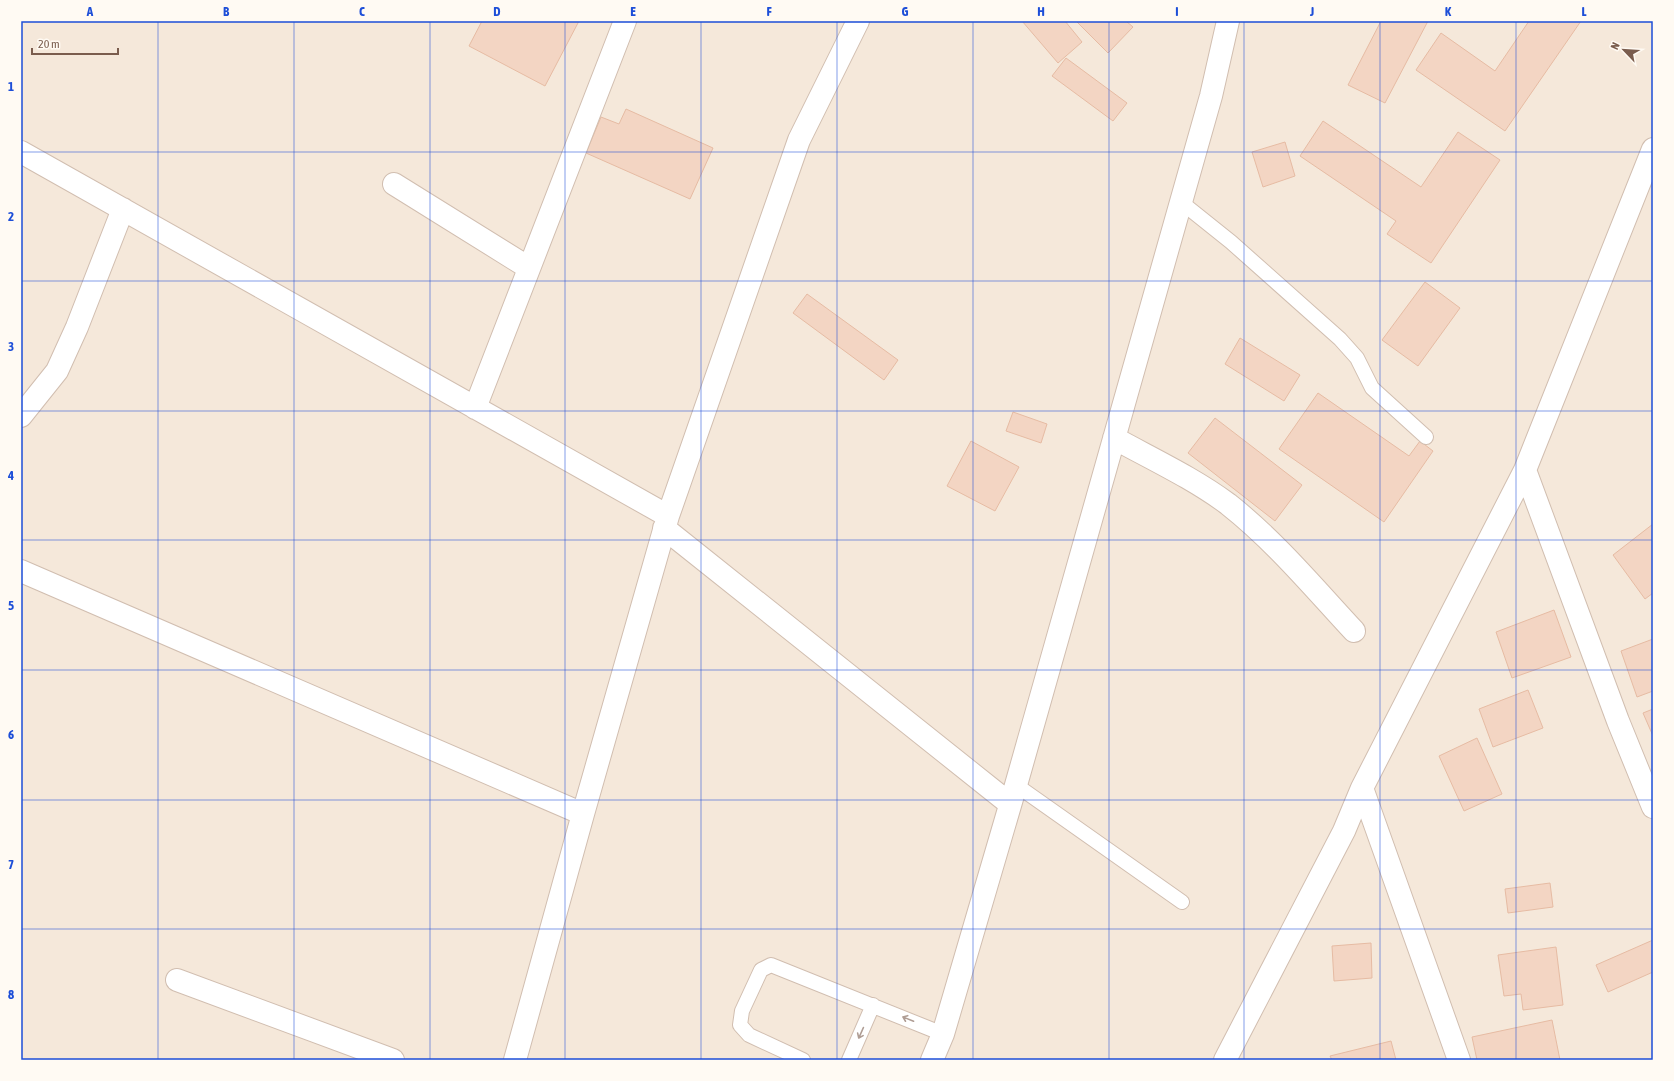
<svg xmlns="http://www.w3.org/2000/svg" width="1674" height="1081" font-family="'Asap Condensed',sans-serif">
  <style>
    .residential { fill: #f5e8da }
    .building { fill: #f3d5c3; stroke: #e6bba3 }
    .lines { fill: none; stroke-linecap: round; stroke-linejoin: round }
    .lane-casing { stroke: #d1beb0; stroke-width: 16 }
    .street-casing { stroke: #d1beb0; stroke-width: 24 }
    .lane { stroke: #fff; stroke-width: 14 }
    .street { stroke: #fff; stroke-width: 22 }
    .oneway { stroke: #af9d94 }
    .grid { fill: none; stroke: #1d4ed8; stroke-width: 1; stroke-opacity: 0.55 }
    .neatline { fill: none; stroke: #1d4ed8; stroke-width: 1.5 }
    .grid-label { font-size: 13px; text-anchor: middle; font-weight: bold; fill: #1d4ed8 }
  </style>
  <rect width="100%" height="100%" fill="#fdf6ec"/>
  <path class="residential" d="M21,21h1632v1039h-1632z"/>
  <path class="building" d="M482,21h97l-34,65 -76,-40z
    M1022,21h43l17,21 -24,21z
    M1076,21h50l7,6 -25,26z
    M1381,21h47l-43,82 -37,-18z
    M1529,21h52l-76,110 -89,-61 25,-37 54,38z
    M1066,58l61,45 -14,18 -61,-45z
    M626,109l87,39 -23,51 -104,-46 15,-36 18,7z
    M1323,121l98,66 37,-55 42,28 -69,103 -44,-29 9,-13 -96,-65z
    M1285,142l10,34 -32,11 -11,-35z
    M1425,282l35,26 -42,58 -36,-26z
    M807,294l91,66 -14,20 -91,-67z
    M1240,338l60,37 -16,26 -59,-37z
    M1318,393l91,63 11,-15 13,10 -49,71 -105,-73z
    M1013,412l34,12 -6,19 -35,-12z
    M1215,418l87,67 -27,36 -87,-68z
    M971,441l48,26 -24,44 -48,-25z
    M1653,524v69l-8,6 -32,-44z
    M1554,610l17,47 -59,21 -16,-46z
    M1653,639v52l-16,6 -16,-46z
    M1528,690l15,38 -50,19 -14,-38z
    M1653,709v27l-10,-23z
    M1477,738l25,56 -38,17 -25,-55z
    M1550,883l3,24 -45,6 -3,-24z
    M1653,940v32l-45,20 -12,-27z
    M1371,943l1,35 -38,3 -2,-35z
    M1556,947l7,58 -40,5 -2,-16 -17,2 -6,-41z
    M1552,1020l8,40h-83l-5,-23z
    M1391,1041l5,19h-64l-2,-4z"/>
  <g class="lines">
    <g class="lane-casing">
      <path id="lane" d="M1181,202l50,40 109,97 17,19 15,30 54,49
        M1016,785l166,117
        M803,1060l-54,-25 -9,-10 2,-14 19,-41 10,-5 172,69
        M849,1060l24,-55"/>
    </g>
    <g class="street-casing">
      <path id="street" d="M21,152l647,364
        M394,184l135,84
        M475,408l150,-387
        M21,416l36,-45 20,-44 46,-118
        M1114,438c38,21 79,40 114,66 47,37 86,84 126,127
        M1525,470l93,251 35,86
        M664,528l346,276
        M21,571l562,243
        M1362,788l97,272
        M177,980l216,80
        M515,1060l68,-246 85,-298 131,-376 59,-119
        M932,1060l11,-26 73,-249 195,-689 17,-75
        M1225,1060l119,-229 18,-43 163,-318 128,-321"/>
    </g>
    <use href="#lane" class="lane"/>
    <use href="#street" class="street"/>
  </g>
  <defs><path id="oneway-shaft" d="M-6 0H5M1.5-3L5.5 0L1.5 3" fill="none" stroke-width="1.6" stroke-linecap="round" stroke-linejoin="round"/></defs>
  <g class="oneway">
    <use href="#oneway-shaft" transform="translate(908 1019) rotate(-158)"/>
    <use href="#oneway-shaft" transform="translate(861 1033) rotate(114)"/>
  </g>
  <path class="grid" d="M158,21v1039M294,21v1039M430,21v1039M565,21v1039M701,21v1039M837,21v1039M973,21v1039M1109,21v1039M1244,21v1039M1380,21v1039M1516,21v1039M21,152h1632M21,281h1632M21,411h1632M21,540h1632M21,670h1632M21,800h1632M21,929h1632"/>
  <rect width="1674" height="1081" fill="none" stroke="#fffaf3" stroke-width="44"/>
  <g transform="translate(1624 50) rotate(295)" stroke="#fffaf3" stroke-width="3" paint-order="stroke">
  <path d="M0-3L7 15L0 10L-7 15Z" fill="#7a5c4d"/>
  <text y="-6" font-size="11" font-weight="bold" text-anchor="middle" fill="#7a5c4d">N</text>
  </g>
  <path d="M32 48v6h86v-6" fill="none" stroke="#7a5c4d" stroke-width="2"/>
  <text x="38" y="48" font-size="12" fill="#7a5c4d" stroke="#fffaf3" stroke-width="3" paint-order="stroke">20 m</text>
  <rect x="22" y="22" width="1630" height="1037" class="neatline"/>
  <g class="grid-label">
    <text x="90" y="16">A</text>
    <text x="226" y="16">B</text>
    <text x="362" y="16">C</text>
    <text x="497" y="16">D</text>
    <text x="633" y="16">E</text>
    <text x="769" y="16">F</text>
    <text x="905" y="16">G</text>
    <text x="1041" y="16">H</text>
    <text x="1177" y="16">I</text>
    <text x="1312" y="16">J</text>
    <text x="1448" y="16">K</text>
    <text x="1584" y="16">L</text>
    <text x="11" y="91">1</text>
    <text x="11" y="221">2</text>
    <text x="11" y="351">3</text>
    <text x="11" y="480">4</text>
    <text x="11" y="610">5</text>
    <text x="11" y="739">6</text>
    <text x="11" y="869">7</text>
    <text x="11" y="999">8</text>
  </g>
</svg>
